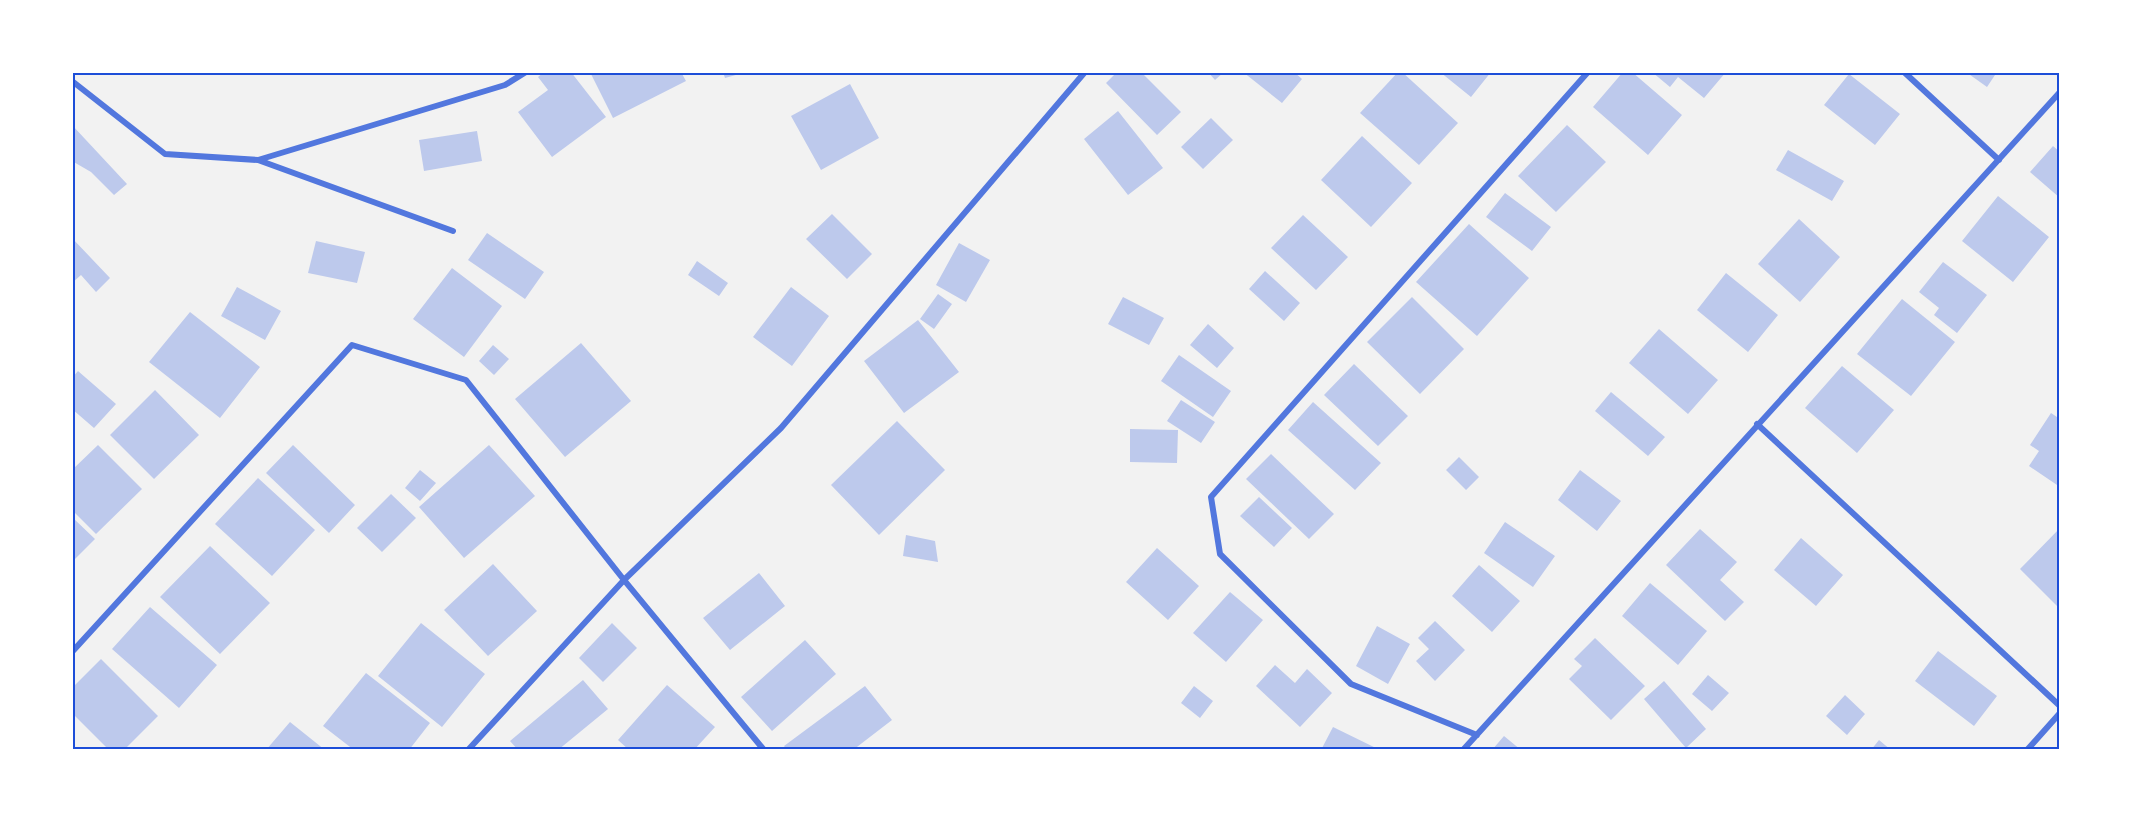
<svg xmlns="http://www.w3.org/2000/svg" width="2132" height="822" font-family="Arial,sans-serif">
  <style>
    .building { fill: #bdc9ec }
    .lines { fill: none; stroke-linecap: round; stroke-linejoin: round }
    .minor { stroke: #5277de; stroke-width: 6 }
    .neatline { fill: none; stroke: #1d4ed8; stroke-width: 2 }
  </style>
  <rect width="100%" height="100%" fill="#f2f2f2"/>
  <path class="building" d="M544,72h27l35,45 -54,40 -34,-45 30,-22 -10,-13z
    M590,72h91l5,9 -73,37z
    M723,72h20v1l-18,5z
    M1117,72h24l40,40 -24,23 -51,-52z
    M1208,72h16l-9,8z
    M1243,72h51l8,7 -20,24z
    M1398,72h4l56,51 -39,42 -59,-52z
    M1440,72h51l-20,25z
    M1623,72h9l50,43 -34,40 -55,-48z
    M1652,72h74l-22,26 -26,-21 -8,10z
    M1966,72h31l-10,15z
    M1849,74l51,40 -25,31 -51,-40z
    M850,84l29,54 -58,32 -30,-54z
    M1118,111l45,57 -35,27 -44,-56z
    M1211,118l22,22 -30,29 -22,-22z
    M72,125l55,59 -13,11 -23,-23 -19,-11z
    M1567,125l39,37 -50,50 -38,-36z
    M477,131l5,30 -58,10 -5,-31z
    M1362,136l50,47 -41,44 -50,-47z
    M2053,146l7,6v46l-30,-26z
    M1788,150l56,31 -12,20 -56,-31z
    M1505,193l46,34 -19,24 -46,-34z
    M1998,196l51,41 -36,45 -51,-41z
    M832,214l40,40 -25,25 -41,-40z
    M1303,215l45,42 -32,33 -45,-42z
    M1799,219l41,38 -40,45 -42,-38z
    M1469,224l60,54 -52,58 -61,-54z
    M487,233l57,39 -19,27 -57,-39z
    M72,238l38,40 -14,14 -15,-17 -9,8z
    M316,241l49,11 -8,31 -49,-10z
    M959,243l31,17 -24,42 -30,-17z
    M697,261l31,22 -9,13 -31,-21z
    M1943,262l44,33 -30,38 -23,-18 5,-7 -20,-16z
    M452,268l50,38 -38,51 -51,-38z
    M1265,271l35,32 -16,18 -35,-32z
    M1726,273l52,42 -30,37 -51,-42z
    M237,287l44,24 -16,29 -44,-24z
    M791,287l38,29 -37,50 -39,-29z
    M938,294l14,10 -18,25 -14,-10z
    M1123,297l41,21 -15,27 -41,-21z
    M1412,297l52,52 -44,45 -53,-52z
    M1902,299l53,43 -44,54 -54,-42z
    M190,312l70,55 -40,51 -71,-56z
    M918,320l41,52 -55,41 -40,-52z
    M1208,324l26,24 -17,20 -27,-23z
    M1659,329l59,51 -30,34 -59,-51z
    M581,343l50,58 -66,56 -50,-58z
    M493,345l16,14 -15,16 -15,-14z
    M1179,355l52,36 -18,26 -52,-36z
    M1354,364l54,52 -30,30 -54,-51z
    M1842,366l52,44 -37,43 -52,-45z
    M78,371l38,33 -22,24 -22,-19v-31z
    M155,390l44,45 -45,44 -44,-44z
    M1611,392l54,45 -17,19 -53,-45z
    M1181,400l34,22 -14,21 -34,-22z
    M1313,402l68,61 -26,27 -67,-60z
    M2051,413l9,6v68l-31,-21 10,-15 -9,-6z
    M897,421l48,49 -66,65 -48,-50z
    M1130,429l48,1 -1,33 -47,-1z
    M98,445l44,44 -46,45 -24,-24v-40z
    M293,445l62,60 -26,28 -63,-60z
    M489,445l46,51 -71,62 -45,-51z
    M1271,454l63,60 -25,25 -63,-60z
    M1459,457l20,20 -13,13 -20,-20z
    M420,470l16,13 -16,18 -15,-13z
    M1580,470l41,31 -24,30 -39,-31z
    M258,478l57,52 -43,46 -57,-52z
    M391,494l25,24 -34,34 -25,-24z
    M1259,497l33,31 -18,19 -34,-31z
    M72,517l23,22 -23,23z
    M1505,522l50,34 -22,31 -49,-34z
    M2060,528v81l-40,-40z
    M1700,529l37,33 -17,18 24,22 -19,19 -59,-56z
    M906,535l29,6 3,21 -35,-6z
    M1801,538l42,37 -27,31 -42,-36z
    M210,546l60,57 -50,51 -60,-57z
    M1157,548l42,38 -31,34 -42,-38z
    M493,564l44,47 -49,45 -44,-46z
    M1479,565l41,36 -28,31 -40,-36z
    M759,573l26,33 -55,44 -27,-32z
    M1650,583l57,48 -29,34 -56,-49z
    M1230,592l33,28 -37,42 -33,-29z
    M150,607l67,58 -38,43 -67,-59z
    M1435,621l30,29 -30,31 -19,-20 13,-12 -11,-11z
    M421,623l64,51 -43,53 -64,-51z
    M612,623l25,25 -34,34 -24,-24z
    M1377,626l33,18 -22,40 -32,-18z
    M1595,638l50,48 -34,34 -42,-41 13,-13 -8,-7z
    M805,640l31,34 -64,57 -31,-34z
    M1938,651l59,45 -23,30 -59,-45z
    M101,659l57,57 -34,34h-15l-37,-37v-25z
    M1275,665l20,18 12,-14 25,24 -32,34 -44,-41z
    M366,673l64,50 -21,27h-55l-31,-24z
    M1708,675l21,18 -17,18 -20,-17z
    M583,680l25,29 -50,41h-40l-8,-9z
    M1664,681l42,48 -20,19 -42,-49z
    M667,685l48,42 -21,23h-65l-11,-10z
    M865,686l27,34 -39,30h-66l-3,-4z
    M1194,686l19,15 -13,17 -19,-15z
    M1845,695l20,19 -18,21 -21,-19z
    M290,722l35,28h-59z
    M1333,727l47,23h-59z
    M1504,736l17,14h-29z
    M1879,740l12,10h-20z"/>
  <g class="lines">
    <path class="minor" d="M1904,72l95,88
      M72,73l1,-1
      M72,81l93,73 93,6 195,71
      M258,160l247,-75 21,-13
      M1757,424l303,282
      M72,652l280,-307 114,35 158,200 140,170
      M1477,735l-126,-51 -131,-130 -9,-57 377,-425
      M468,750l156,-170 157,-152 304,-356
      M1463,750l597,-658
      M2027,750l33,-37"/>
  </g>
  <rect width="2132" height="822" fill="none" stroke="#ffffff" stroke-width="147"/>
  <rect x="74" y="74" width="1984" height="674" class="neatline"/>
</svg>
